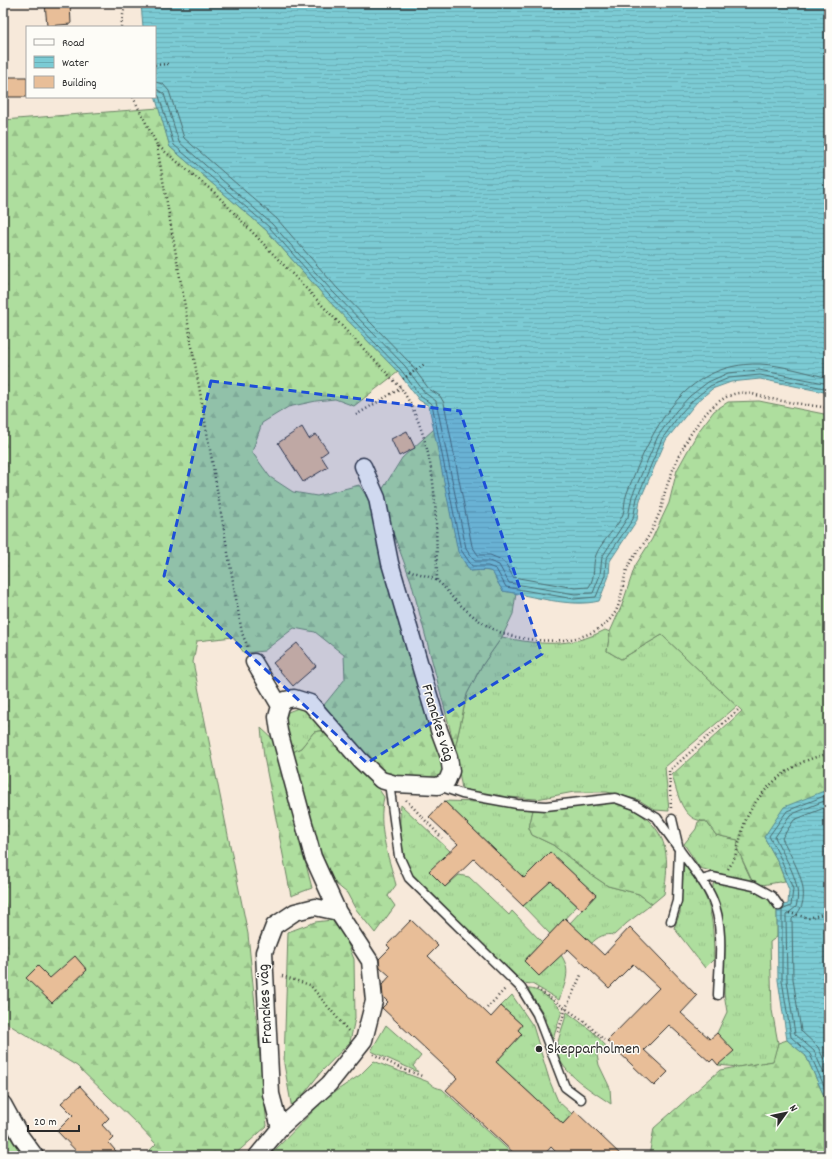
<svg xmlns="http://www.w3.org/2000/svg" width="832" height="1159" font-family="Dekko,sans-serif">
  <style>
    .grass { fill: url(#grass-tufts); stroke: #6c8464 }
    .forest { fill: url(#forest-firs); stroke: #6c8464 }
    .water { fill: url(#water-rules); stroke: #5b8b90 }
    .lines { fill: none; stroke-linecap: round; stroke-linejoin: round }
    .shore { stroke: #4b6b6f; stroke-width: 1 }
    .building { fill: #e8be98; stroke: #2b2b2b }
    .lane-casing { stroke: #2b2b2b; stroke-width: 11 }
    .street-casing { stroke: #2b2b2b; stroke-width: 19 }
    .path { stroke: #2b2b2b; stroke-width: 2.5; stroke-dasharray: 1 3; stroke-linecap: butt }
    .lane { stroke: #fdfcf7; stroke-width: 8 }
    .street { stroke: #fdfcf7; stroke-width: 16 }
    .marked { fill: #1d4ed8; fill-opacity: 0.2; stroke: #1d4ed8; stroke-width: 3; stroke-dasharray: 8 5; stroke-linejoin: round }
    .poi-dot { fill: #2b2b2b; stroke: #fdfcf7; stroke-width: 1.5 }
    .labels { text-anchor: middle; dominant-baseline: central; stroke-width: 3; stroke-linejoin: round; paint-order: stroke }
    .street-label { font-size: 16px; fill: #2b2b2b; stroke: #fdfcf7 }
    .poi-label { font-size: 16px; fill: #2b2b2b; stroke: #fdfcf7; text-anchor: start }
  </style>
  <defs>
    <pattern id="grass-tufts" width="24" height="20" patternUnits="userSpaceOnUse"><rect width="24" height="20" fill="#aede9e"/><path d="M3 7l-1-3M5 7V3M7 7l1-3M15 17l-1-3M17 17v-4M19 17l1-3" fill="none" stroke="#96bf88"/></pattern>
    <pattern id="forest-firs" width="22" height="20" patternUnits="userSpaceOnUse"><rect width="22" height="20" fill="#aede9e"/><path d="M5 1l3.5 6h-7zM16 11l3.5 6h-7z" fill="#96bf88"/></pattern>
    <pattern id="water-rules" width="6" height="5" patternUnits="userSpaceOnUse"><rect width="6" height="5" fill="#7bcbd4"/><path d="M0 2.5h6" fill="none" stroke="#6aaeb6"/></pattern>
  </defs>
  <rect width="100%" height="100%" fill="#f7e9da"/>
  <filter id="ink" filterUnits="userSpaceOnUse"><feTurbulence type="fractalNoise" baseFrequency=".025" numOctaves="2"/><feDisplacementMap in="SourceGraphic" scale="8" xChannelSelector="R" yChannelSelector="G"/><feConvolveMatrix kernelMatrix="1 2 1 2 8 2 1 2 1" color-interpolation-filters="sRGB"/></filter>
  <g filter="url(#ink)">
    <path class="grass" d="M605,630l5,2 -3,19 14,8 41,-24 75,71 -72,61 4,44 -14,-1 -16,-10 -32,-8h-33l-37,7 -44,-3 -31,-7 -7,-41 12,-54 14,-27 21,-30c37,8 68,11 103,-7z
      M298,708l17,7 11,15 -12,2 -13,16 -10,5 -7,-28 4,-13z
      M444,801l34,1 55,8 -4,18 3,7 21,10 37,29 18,12 31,8 13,10 -25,19 -13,12c-9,-2 -17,2 -23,9l-21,-21 26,-28 -46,-43 -26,26z
      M401,805l49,46 -5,36 14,-12 10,2 40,38 3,-4 30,31 -18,19 15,15 22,-21c11,16 4,28 -2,45l-27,-16 -9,-1 -111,-107c-11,-23 -14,-47 -11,-71z
      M706,821l10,14 22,5 5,22 10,21 -53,-15 -16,-24 12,-15 2,-7z
      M684,862c28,38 29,51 30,97l-9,9 -31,-40 6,-15z
      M551,881l26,25 -27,28 -27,-28z
      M717,881l35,8 20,9 5,11v28l-7,5 2,68 6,33 -4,18 -36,6 -20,-2 -1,-32 10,-21 -3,-19 1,-48 -2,-26 -10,-30v-5z
      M528,989c11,-1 29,14 34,22l-9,28 -10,-26z
      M512,995l21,31 17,56 8,19 14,13 -9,10 -67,-62 26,-28 -4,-4 4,-5 -21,-19z
      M567,1012l25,19 14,15 -9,9 2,10 11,23 1,16c-17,-12 -51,-31 -54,-53 -1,-8 8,-30 10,-39z
      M386,1025l35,31 -8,10 5,6 -47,-21z
      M374,1061c17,8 34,13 52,20 7,3 5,6 16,8l73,67h-246l58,-59 33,-22z"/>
    <path class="forest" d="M159,108l11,39 96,83 60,68 72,74 -44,34 -19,-7 -19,2 -28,6 -26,16 -10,29 18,25 23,15 24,4 42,-11 10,15 75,262 -3,13 -12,5 -36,-1 -20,-15 -49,-59 21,-26 -1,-24 -29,-23 -21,-4 -30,23 -20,2 -11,-16 -36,4 -4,21 55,272 19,192 -34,30h-89l12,-12 -19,-20 -60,-58 -74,-45v-901z
      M759,401l70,14v374l-13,7 -52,41 13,23 8,21 -23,4 -3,-2h-6l-16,-35 1,-8 -22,-5 -10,-14c-24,1 -28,-27 -34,-46l70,-64 -80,-76 -41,24 -14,-8 3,-19 12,-27 13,-39 17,-27 17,-36 8,-33 21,-38 16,-21 14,-9z
      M434,429l36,142c30,-2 19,0 33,20l13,2 -3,21 -11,23 -21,30 -14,27 -12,54 -44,-167 -32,-86 23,-37z
      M261,728l13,12 38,148 -21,8 -27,-139z
      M326,730l46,49 12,18c-7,30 4,58 12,88l-8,11 7,10 -20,27 -20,-25 -8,-15 -11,-9 -14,-21 -31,-110 10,-5 13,-16z
      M605,803c6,0 13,0 19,2 4,1 9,5 13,7 33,20 32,48 27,82l-12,10 -13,-10 -31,-8 -18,-12 -37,-29 -21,-10 -3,-7 4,-18z
      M332,920l13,17 9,22 1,59 -5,24 -29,30 -29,37 -8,-45 4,-132 27,-10z
      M787,1040l19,16 23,51v49h-180l5,-28 66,-58 53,-9 5,-18z
      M3,1127l20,29h-20z"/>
    <path class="water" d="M141,3h688v390l-69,-14 -29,3 -19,7 -16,14 -30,37 -26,60 -3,20 -27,41 -1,15 -10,25c-28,7 -67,-5 -96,-10 -14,-20 -3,-22 -33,-20l-12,-19 -29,-146 -10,-6 -21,-28 -72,-74 -60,-68 -96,-83 -15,-51v-69h-12z
      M829,789v318l-23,-51 -19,-16 -9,-60 -1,-71 2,-3 9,-2 1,-14 -12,-30 -13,-23 20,-30z"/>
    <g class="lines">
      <path class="shore" d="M155,82l8,2 6,7 15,47 93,81 60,69 72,74 20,27 11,7 4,7 28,143 6,9h12l12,5 5,6 6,11 62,11 14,-1c7,-11 3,-22 7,-32 6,-15 21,-26 27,-41 2,-6 1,-14 4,-21 24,-62 55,-131 133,-129 22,1 48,9 69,14
        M155,88l9,6 15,48 93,82 61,68 72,74 20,27 11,8 30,147 9,13h14l10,4 10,18 66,11 18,-1 7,-18 2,-18 26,-40 4,-21 26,-60 18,-25 14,-15 18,-14 20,-9 31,-3 70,14
        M155,93l4,3 15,49 95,82 60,68 72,75 20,27 11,7 29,146 11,16h16l8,3 10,18 68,12 22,-2 9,-22 1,-16 27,-40 4,-21 25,-59 18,-25 13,-14 17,-14 19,-8 31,-3 69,14
        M829,799l-39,16 -15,22c10,22 28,46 21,70l-10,8 1,65 8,54 19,17 15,34
        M829,806l-35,14 -12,18c11,23 36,60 10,81l1,60 8,52 17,16 11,23
        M782,910v70l9,57 19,17 19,43
        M782,910l9,-4 2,-17 -12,-30 -12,-23 18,-25 42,-17"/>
    </g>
    <path class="building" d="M45,3h25l1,21 -24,2z
      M3,77h24v20h-24z
      M302,427l7,12 7,-5 12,17 -7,5 7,11 -25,15 -25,-39z
      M407,431l8,17 -16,8 -8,-17z
      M297,643l19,23 -23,20 -20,-23z
      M444,801l80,77 26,-26 46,43 -14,15 -31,-29 -28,25 -49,-47 -29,28 -16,-16 29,-27 -29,-27z
      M565,918l39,37 26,-28 67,69 -16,17 29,26 7,-6 17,18 -16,14 -5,-6 -3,3 -41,-37 -25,25 24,22 -14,14 -47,-45 52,-53 -26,-24 -24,24 -41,-39 -29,27 -15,-15z
      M411,920l27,26 -10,10 63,61 10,-11 21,19 -4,5 4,4 -26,28 67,62 12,-13 47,45h-62l-9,-9 -8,9h-26l-71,-66 11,-12 -75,-70 6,-6 -5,-5 -1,-12 8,-9 -10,-9 -1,-8 11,-11 -3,-3z
      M75,956l12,14 -35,33 -26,-25 12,-12 12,12z
      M80,1086l29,32 -7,7 12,13 -5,5 11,13h-39l-24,-25 16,-16 -12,-12z"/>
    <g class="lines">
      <g class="lane-casing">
        <path id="lane" d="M389,783l10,73 10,22 112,110 16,26 28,73 16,12
          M439,786l23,8 55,10 29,2 69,-8 20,7 22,13 22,31 -7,-30
          M679,849c11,16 25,31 33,49 13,29 7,67 6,97
          M701,880l11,-3 42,9 18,10 7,10
          M671,921l6,-20 2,-52"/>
      </g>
      <g class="street-casing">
        <path id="street" d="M254,662l26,44 -3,11 2,14 34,126 25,55 32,49 4,40 -10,39 -35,44 -49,44 -23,28
          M280,706l5,-6 9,-2 16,5 50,57 21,20 14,4 43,2 9,-5 4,-10 -2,-14 -10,-27 -49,-167 -13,-65 -14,-32
          M3,1104l18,33 14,19
          M280,1128l-9,-34 -7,-142 10,-26 21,-14 20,-5 23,5"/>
      </g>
      <path class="path" d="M121,27l4,-24
        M155,65l13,-1
        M133,97l24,48 58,48 186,195c38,58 35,127 36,193
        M157,146l85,487 6,15
        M403,379l23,-16
        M356,415l45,-27
        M409,570c9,4 21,6 28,11 6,4 11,11 15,16 18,17 35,33 60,39 33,8 84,9 104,-25 7,-14 6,-30 12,-44 5,-11 14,-20 20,-30 5,-8 8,-17 12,-25 3,-8 3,-15 6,-23 10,-31 34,-85 68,-95 14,-4 25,3 38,5 19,4 38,6 57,9
        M406,800l36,38
        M671,808l-2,-37 69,-61
        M728,869c13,-19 11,-36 20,-54 15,-30 48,-56 81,-61
        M789,913l20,5 20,-6
        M282,976l28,9 39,47
        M537,989l47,32 20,19
        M487,1008l18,-19
        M558,1032l8,-24 15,-33
        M373,1054l27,14 22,8"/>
      <use href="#lane" class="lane"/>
      <use href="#street" class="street"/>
    </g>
  </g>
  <path class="marked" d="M211,381l249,30 82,243 -175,109 -203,-187z"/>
  <circle class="poi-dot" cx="539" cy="1049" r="4"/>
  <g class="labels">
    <g class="street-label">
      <text transform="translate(437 723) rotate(73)">Franckes väg</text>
      <text transform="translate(266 1004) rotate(-93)">Franckes väg</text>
    </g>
    <g class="poi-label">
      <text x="547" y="1049">Skepparholmen</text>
    </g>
  </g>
  <rect width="832" height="1159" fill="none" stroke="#fdfcf7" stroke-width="16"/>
  <rect x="8" y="8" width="816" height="1143" fill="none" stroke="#2b2b2b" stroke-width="1.5" filter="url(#ink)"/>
  <rect x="26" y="26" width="130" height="72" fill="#fdfcf7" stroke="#a9a8a5"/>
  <rect x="34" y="39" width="20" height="6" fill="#fdfcf7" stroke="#a9a8a5"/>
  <text x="62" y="46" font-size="12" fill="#2b2b2b">Road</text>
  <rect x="34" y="56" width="20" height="12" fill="url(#water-rules)" stroke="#a9a8a5"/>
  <text x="62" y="66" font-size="12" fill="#2b2b2b">Water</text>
  <rect x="34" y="76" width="20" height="12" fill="#e8be98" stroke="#a9a8a5"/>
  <text x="62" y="86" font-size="12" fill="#2b2b2b">Building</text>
  <g transform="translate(786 1113) rotate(57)" stroke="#fdfcf7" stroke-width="3" paint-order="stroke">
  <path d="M0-3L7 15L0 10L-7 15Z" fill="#2b2b2b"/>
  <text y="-6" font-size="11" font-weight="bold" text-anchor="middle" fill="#2b2b2b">N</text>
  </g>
  <path d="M28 1125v6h51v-6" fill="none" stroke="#2b2b2b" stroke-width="2"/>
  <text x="34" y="1125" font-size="12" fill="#2b2b2b" stroke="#fdfcf7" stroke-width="3" paint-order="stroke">20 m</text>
</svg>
